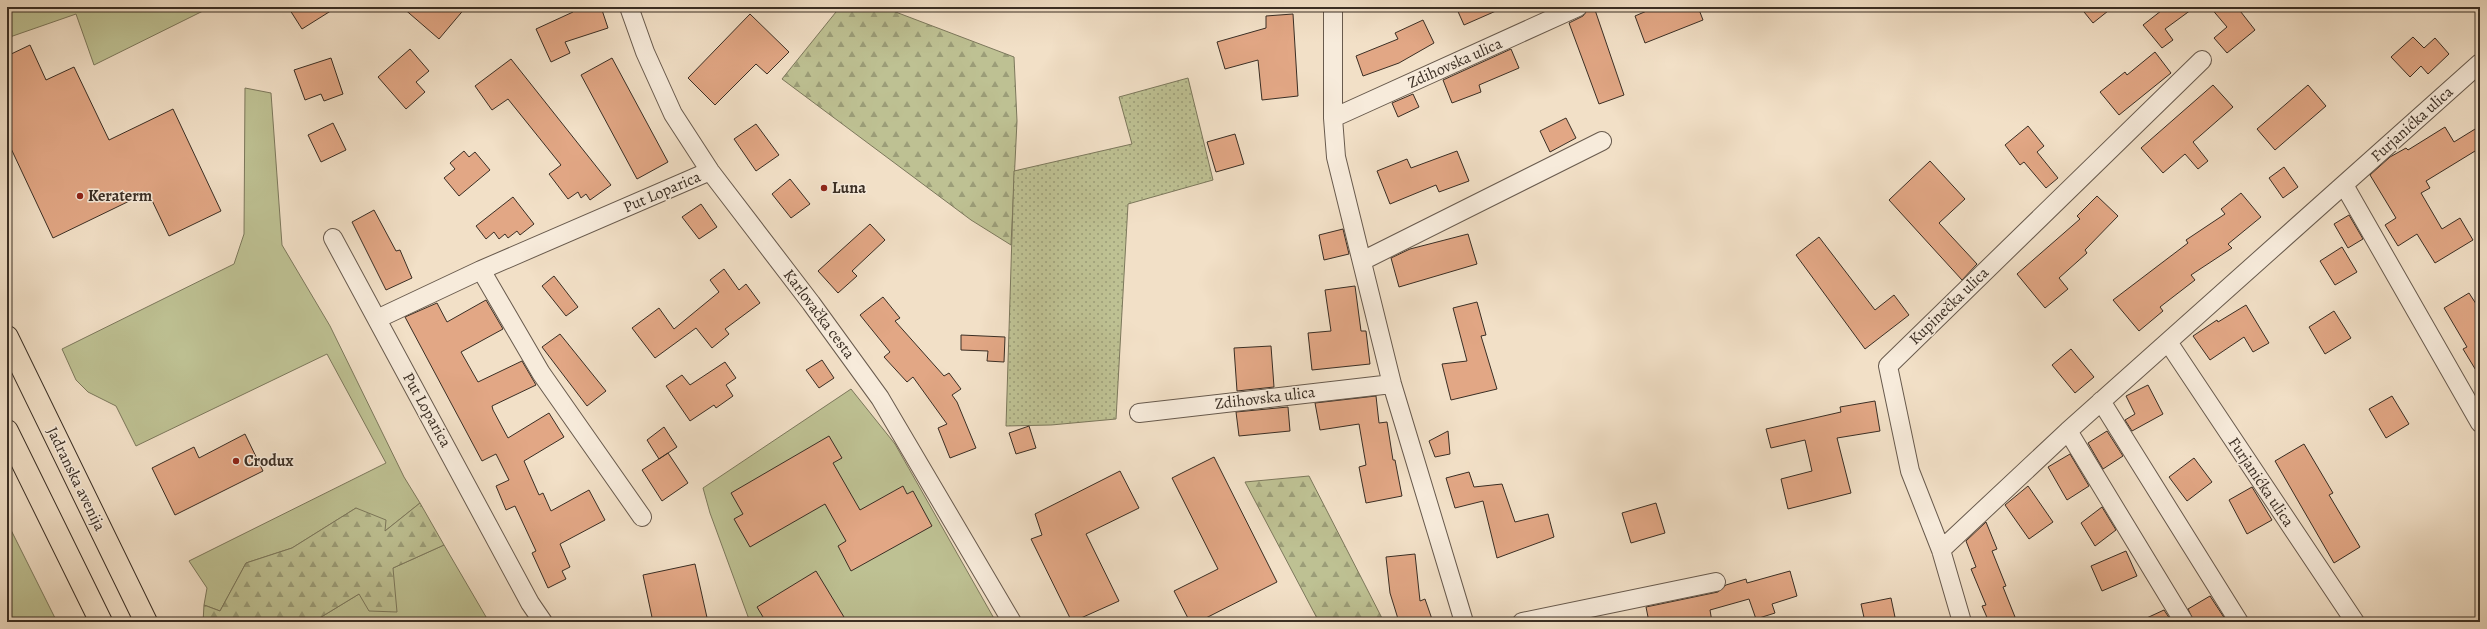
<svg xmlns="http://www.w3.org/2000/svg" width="2487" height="629" font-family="Alegreya,serif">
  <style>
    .grass { fill: #bec193; stroke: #7c785c }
    .forest { fill: url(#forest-firs); stroke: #7c785c }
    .garden { fill: url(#garden-dots); stroke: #7c785c }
    .building { fill: #e2a785; stroke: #3a2e24 }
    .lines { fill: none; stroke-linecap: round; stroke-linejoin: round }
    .minor-casing { stroke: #685a4d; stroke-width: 20 }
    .major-casing { stroke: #3a2e24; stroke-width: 24 }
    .minor { stroke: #f7ebdb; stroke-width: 18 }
    .major { stroke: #f2e0c7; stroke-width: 22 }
    .poi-dot { fill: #8f2418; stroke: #f7ebdb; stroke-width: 1.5 }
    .labels { text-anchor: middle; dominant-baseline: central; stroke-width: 3; stroke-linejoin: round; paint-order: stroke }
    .street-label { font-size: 16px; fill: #3a2e24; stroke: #f7ebdb }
    .poi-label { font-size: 16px; font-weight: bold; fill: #3a2e24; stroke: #f7ebdb; text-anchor: start }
  </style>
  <defs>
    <pattern id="forest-firs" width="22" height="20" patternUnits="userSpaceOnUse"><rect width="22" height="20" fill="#bec193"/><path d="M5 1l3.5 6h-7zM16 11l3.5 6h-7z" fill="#9b9d78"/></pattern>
    <pattern id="garden-dots" width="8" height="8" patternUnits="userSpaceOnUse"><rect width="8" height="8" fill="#bec193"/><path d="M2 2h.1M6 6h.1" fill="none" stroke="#9b9d78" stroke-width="1.8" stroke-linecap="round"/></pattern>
  </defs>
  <rect width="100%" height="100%" fill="#f2e0c7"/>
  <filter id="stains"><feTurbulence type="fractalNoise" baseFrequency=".005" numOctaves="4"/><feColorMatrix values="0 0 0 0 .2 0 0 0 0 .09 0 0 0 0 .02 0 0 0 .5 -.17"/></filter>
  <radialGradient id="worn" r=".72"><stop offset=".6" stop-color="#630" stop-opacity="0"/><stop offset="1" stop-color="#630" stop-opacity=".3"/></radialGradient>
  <path class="grass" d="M7,7h204l-117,58 -18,-51 -69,24z
    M245,88l26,5 11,152 48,81 74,151 16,26 -35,28 -29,-23 -64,40 -46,15 -26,48 -16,-6 3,-17 -18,-27 197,-98 -59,-109 -191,92 -20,-40 -28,-14 -12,-12 -14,-31 172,-85 10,-30z
    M851,389l44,55 101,178h-246l-40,-109 -7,-25z
    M7,522l50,100h-50z
    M444,545l45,77h-176l46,-28 34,-26z"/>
  <path class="forest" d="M840,7h54l-1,4 121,46 3,64 -6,124 -40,-25 -189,-141z
    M1309,476l75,146h-65l-74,-140z
    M420,503l24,42 -51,23 4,44 -28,-1 -10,-17 -46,28h-110l1,-17 16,6 26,-48 46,-15 64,-40 30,12 -1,11z"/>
  <path class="garden" d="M1188,78l25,102 -85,24 -12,215 -65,6 -45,1 8,-255 118,-27 -13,-47z"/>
  <path class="building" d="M288,7h49l-35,22z
    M402,7h64l-27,32z
    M572,7h29l7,21 -43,14 5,11 -19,9 -15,-33 37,-17z
    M1456,7h49l-41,18z
    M1594,7l30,88 -25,9 -30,-81 14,-7 5,-7z
    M1656,7h42l5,13 -58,23 -10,-27z
    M2080,7h33l-20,16z
    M2166,7h29l-30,22 8,11 -11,8 -19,-23z
    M2210,7h27l18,23 -28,23 -13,-15 13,-11z
    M750,14l39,38 -22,22 -11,-10 -41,41 -27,-27z
    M1293,14l5,82 -36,4 -4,-40 -33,9 -8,-27 49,-14v-12z
    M1423,20l11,23 -35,20 -36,13 -7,-20 42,-17 -3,-6z
    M2413,37l11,11 11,-10 14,16 -21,20 -7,-8 -11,11 -19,-20z
    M30,45l16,35 28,-13 35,73 64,-31 48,102 -52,25 -21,-44 -95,46 -46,-98v-84z
    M410,49l19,22 -13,11 9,10 -19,17 -28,-32z
    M1511,49l8,19 -40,17 2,7 -29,11 -9,-23z
    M2155,52l16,21 -52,42 -19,-23 25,-20 2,3z
    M331,58l12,36 -19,7 -3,-7 -16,6 -11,-30z
    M612,58l56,104 -31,17 -56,-104z
    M511,59l100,126 -21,15 -4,-6 -5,4 -3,-6 -10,7 -19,-25 12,-9 -53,-66 -16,11 -17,-24z
    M2213,85l20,22 -40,35 15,19 -10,8 -13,-15 -22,19 -22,-25z
    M2308,85l18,21 -51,44 -18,-21z
    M1413,94l6,13 -21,10 -6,-14z
    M1566,118l10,20 -26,14 -10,-21z
    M333,123l13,27 -25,12 -13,-27z
    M756,124l23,31 -23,16 -22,-32z
    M2028,126l16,20 -7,6 21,26 -12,10 -22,-26 -4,3 -15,-20z
    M2480,126v22l-54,33 4,7 -9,5 21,36 18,-11 13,22 -38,23 -18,-29 -19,12 -13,-21 11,-7 -26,-43 20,-18 16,-9 2,2 37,-23 9,15z
    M1235,134l9,30 -28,8 -9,-30z
    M464,151l5,6 6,-5 15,18 -31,26 -15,-18 11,-9 -5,-6z
    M1457,151l12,30 -30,11 -3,-7 -46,19 -13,-33 30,-12 4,9z
    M1930,161l35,38 -26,24 38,41 -15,16 -73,-80z
    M2284,167l14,20 -15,11 -14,-20z
    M790,179l20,25 -19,14 -19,-24z
    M2241,193l20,24 -33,27 4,4 -41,27 4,5 -35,27 3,4 -24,20 -26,-31 75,-57 -2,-3 39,-26 -4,-5z
    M2097,196l21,20 -33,34 2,3 -28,25 9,11 -23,19 -28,-34 63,-55 -3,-3z
    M513,197l21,27 -14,11 -3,-4 -9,7 -3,-4 -6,5 -5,-7 -8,7 -10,-13z
    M701,204l16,23 -18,12 -17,-22z
    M374,210l22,41 4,-1 12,28 -26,12 -34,-68z
    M2349,215l14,24 -15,9 -14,-24z
    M870,224l15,16 -33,31 5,5 -19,17 -20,-22z
    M1343,229l6,25 -25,6 -5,-25z
    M1468,234l9,30 -78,23 -8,-29 19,-9z
    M1819,237l56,73 19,-15 15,20 -44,34 -69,-94z
    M2342,247l15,25 -22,13 -15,-24z
    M724,269l15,21 7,-6 14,19 -35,26 4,5 -17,14 -16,-20 -41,30 -23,-30 27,-20 15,21 45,-37 -9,-12z
    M554,276l24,31 -12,9 -24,-30z
    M1355,286l6,45h5l4,33 -58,6 -4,-37 23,-2 -6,-41z
    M2469,293l11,17v67l-17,-28 4,-2 -23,-39z
    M883,297l17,21 -5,3 49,55 5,-3 12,16 -9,6 5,7 19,46 -26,10 -12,-30 9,-4 -34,-47 -6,5 -23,-25 6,-5 -30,-37z
    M486,300l17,29 -42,23 17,30 44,-21 14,24 -44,21 1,4 15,28 41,-25 15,24 -40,24 15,34 4,-2 8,18 38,-21 16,30 -45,24 10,23 -8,4 4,8 -18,9 -16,-35 4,-2 -21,-45 -9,4 -10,-24 13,-6 -13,-26 -14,7 -77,-144 32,-14 10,19z
    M1477,302l9,33 -5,1 16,53 -46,11 -9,-36 25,-3 -14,-53z
    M2246,305l23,38 -16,9 -9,-15 -34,23 -17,-24 24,-16 1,2z
    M2334,311l17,27 -26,16 -16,-27z
    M560,334l46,57 -19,15 -45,-59z
    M961,335l44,2 -1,25 -17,-1 1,-10 -27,-1z
    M1271,346l3,41 -37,4 -3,-43z
    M2071,349l23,28 -19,16 -23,-28z
    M822,360l12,18 -15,10 -13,-18z
    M725,362l11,16 -10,7 7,11 -17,12 -2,-3 -24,16 -24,-35 16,-11 8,10z
    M2148,385l15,29 -31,17 -7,-11 10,-6 -9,-18z
    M1376,396l3,27 8,-1 6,38h2l7,36 -36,7 -7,-36 7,-2 -7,-41 -39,6 -5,-27z
    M2392,396l17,28 -23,14 -17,-29z
    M1875,401l5,30 -43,7 14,55 -63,16 -7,-30 31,-8 -7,-31 -34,8 -5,-19 75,-17 -1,-5z
    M1288,407l2,24 -51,5 -3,-24z
    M1029,426l7,22 -20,6 -7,-21z
    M664,427l13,20 -18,12 -12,-19z
    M1448,431l2,23 -15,3 -6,-16z
    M2107,431l16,25 -20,13 -15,-26z
    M245,434l18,37 -88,44 -23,-47 42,-21 5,11z
    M829,436l13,22 -9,5 27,47 43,-24 4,8 6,-3 19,35 -81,45 -13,-25 8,-5 -21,-37 -75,43 -16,-28 9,-5 -12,-21z
    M2304,444l29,49 -4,2 31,52 -26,16 -59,-102z
    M668,453l20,30 -26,18 -20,-31z
    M2070,454l19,32 -22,14 -19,-33z
    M1214,457l63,125 -79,40h-8l-16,-31 44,-22 -46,-91z
    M2194,458l18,24 -25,19 -18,-24z
    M1120,471l19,37 -53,26 33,67 -47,21 -41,-83 11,-4 -7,-21z
    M1469,472l5,15 28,-3 13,38 33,-8 6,23 -57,21 -14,-57 -28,7 -9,-30z
    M2028,486l25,36 -24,17 -24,-34z
    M2252,487l20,33 -25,14 -18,-34z
    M1656,503l9,30 -34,10 -9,-30z
    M2102,507l14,23 -21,16 -14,-23z
    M1986,522l11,27 -5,2 14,35 -3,1 14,35h-28l-7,-16 4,-1 -15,-36 5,-2 -10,-26z
    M2126,551l11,25 -35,15 -11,-25z
    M1415,554l5,47 5,-2 8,23h-34l-9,-29 -4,-36z
    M695,564l13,58h-55l-10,-47z
    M816,571l31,51h-81l-9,-15z
    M1790,571l7,25 -25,8 3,9 -19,6 -7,-20 -39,11 2,12h-63l-3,-15 72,-15 8,-7 20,-6 1,4z
    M2210,596l17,26h-33l-6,-13z
    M1891,598l5,24h-31l-4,-18z
    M2164,610l8,12h-34z"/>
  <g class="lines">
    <g class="minor-casing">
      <path id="minor" d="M629,7l16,45 28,62 37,57 101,132 69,95 132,224
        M1333,7v111l3,39 56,227 72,238
        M1333,118l245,-111
        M2344,185l136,238
        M333,238l197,365 13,19
        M1362,261l240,-120
        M481,270l60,103 101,144
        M377,319l104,-49 229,-99
        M2168,342l187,280
        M2101,401l138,221
        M1139,413l253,-29
        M2068,431l116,191
        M1941,550l127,-119 412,-368
        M1522,622l194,-40
        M1962,622l-21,-72 -31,-79 -22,-105 314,-306"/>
    </g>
    <g class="major-casing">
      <path id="major" d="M7,337l139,285
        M7,431l94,191"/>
    </g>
    <use href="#minor" class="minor"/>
    <use href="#major" class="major"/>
  </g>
  <g class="poi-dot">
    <circle cx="824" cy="188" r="4"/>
    <circle cx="80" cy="196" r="4"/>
    <circle cx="236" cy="461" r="4"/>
  </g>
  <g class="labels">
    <g class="street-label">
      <text transform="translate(1455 63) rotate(-24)">Zdihovska ulica</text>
      <text transform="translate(2412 124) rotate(-42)">Furjanićka ulica</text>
      <text transform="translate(662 192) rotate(-23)">Put Loparica</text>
      <text transform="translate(1949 306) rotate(-44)">Kupinečka ulica</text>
      <text transform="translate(819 314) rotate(53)">Karlovačka cesta</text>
      <text transform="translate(1265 398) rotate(-7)">Zdihovska ulica</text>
      <text transform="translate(427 410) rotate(61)">Put Loparica</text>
      <text transform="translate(76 479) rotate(64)">Jadranska avenija</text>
      <text transform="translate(2261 482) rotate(56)">Furjanićka ulica</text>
    </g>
    <g class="poi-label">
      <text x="832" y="188">Luna</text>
      <text x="88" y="196">Keraterm</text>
      <text x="244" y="461">Crodux</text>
    </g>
  </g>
  <rect width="2487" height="629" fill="none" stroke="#f2e0c7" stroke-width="24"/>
  <rect x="8" y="8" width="2471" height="613" fill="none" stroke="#3a2e24" stroke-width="2"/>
  <rect x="12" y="12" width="2463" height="605" fill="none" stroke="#3a2e24"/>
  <rect width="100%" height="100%" filter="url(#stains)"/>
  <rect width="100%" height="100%" fill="url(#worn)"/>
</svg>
